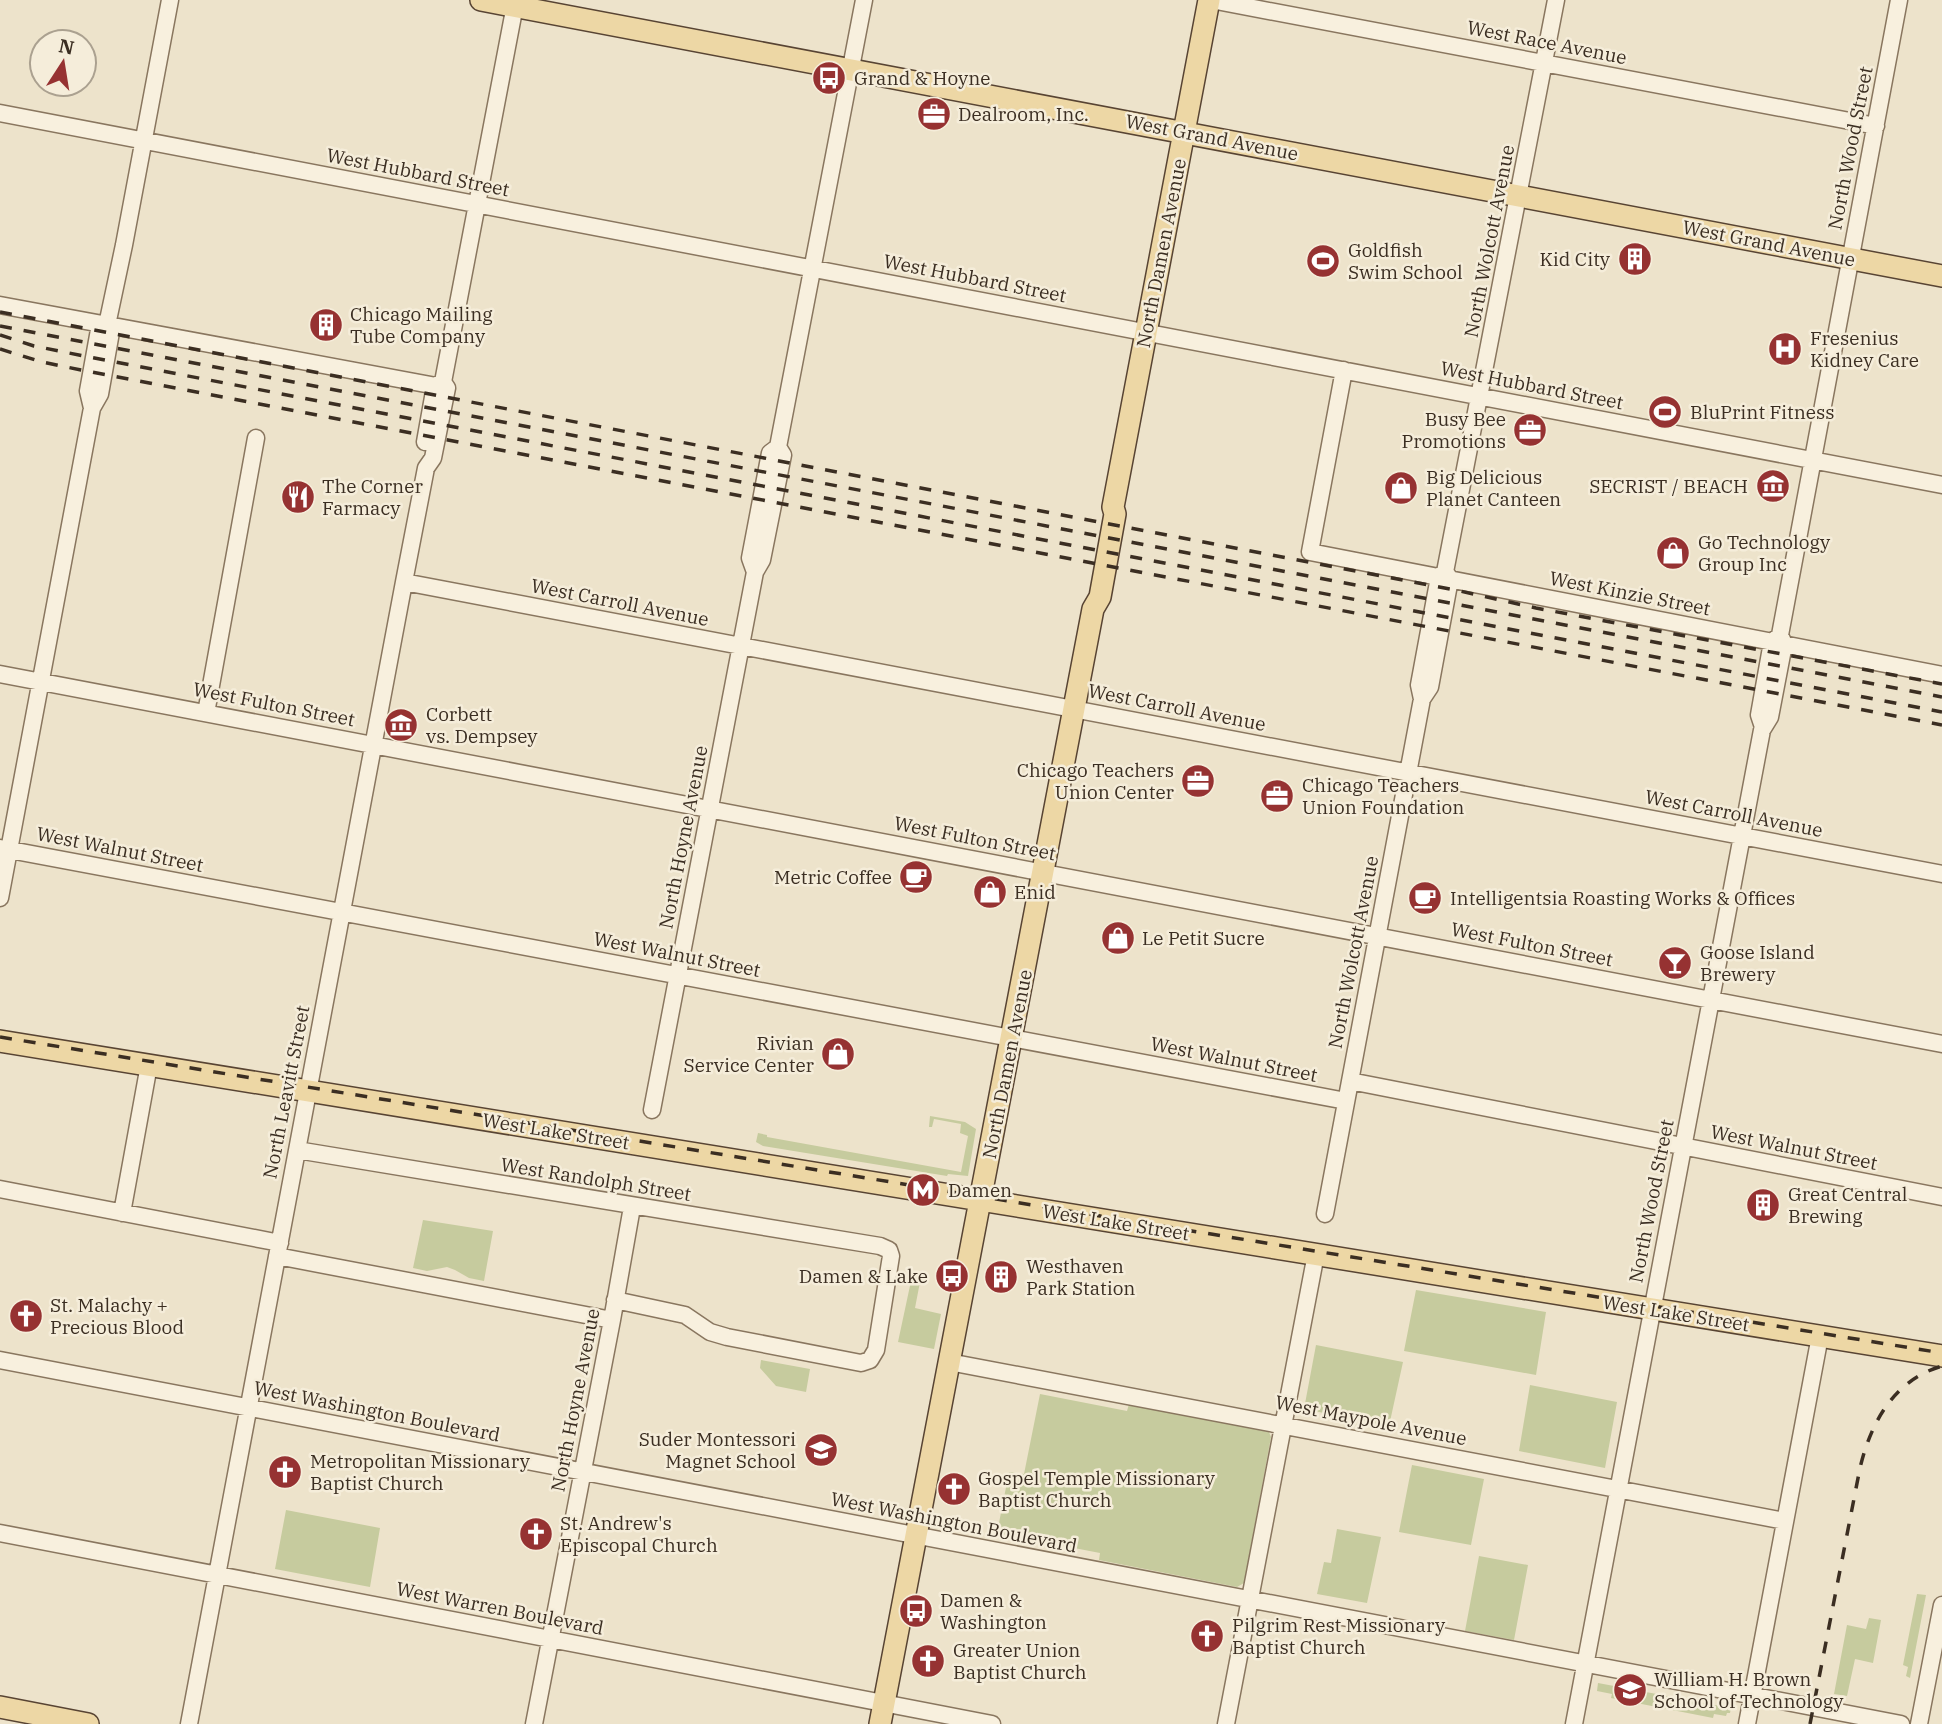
<svg xmlns="http://www.w3.org/2000/svg" width="1942" height="1724" font-family="'IBM Plex Serif',serif">
  <style>
    .green { fill: #c6cb9e }
    .lines { fill: none; stroke-linecap: round; stroke-linejoin: round }
    .minor-casing { stroke: #89765f; stroke-width: 19 }
    .major-casing { stroke: #584433; stroke-width: 24 }
    .minor { stroke: #f8f0de; stroke-width: 16 }
    .major { stroke: #edd7a5; stroke-width: 21 }
    .rail { stroke: #3b2e22; stroke-width: 3.5; stroke-dasharray: 12 12; stroke-linecap: butt }
    .labels { text-anchor: middle; dominant-baseline: central; stroke-width: 5; stroke-linejoin: round; paint-order: stroke }
    .street-label { font-size: 19px; fill: #3b2e22; stroke: #f5edda }
    .poi-label { font-size: 19px; fill: #3b2e22; stroke: #f5edda; text-anchor: start }
  </style>
  <rect width="100%" height="100%" fill="#ede3cb"/>
  <path class="green" d="M930,1116l35,6 11,7 -8,47 -20,-2 -1,2 -184,-30 -7,-4 2,-9 9,2v2l194,35 7,-36 -8,-3 1,-9 -27,-5 -2,8h-3z
    M423,1220l70,11 -9,50 -15,-3 -14,-8 -8,-3 -20,4 -14,-3z
    M911,1281l9,1 -5,26 26,6 -7,35 -36,-7z
    M1416,1290l130,22 -10,63 -132,-24z
    M1316,1345l87,17 -14,64 -85,-17z
    M761,1360l49,9 -4,23 -30,-6 -16,-18z
    M1530,1385l87,17 -12,66 -86,-17z
    M1040,1394l87,17 2,-7 140,28 2,5 -27,146 -7,4 -138,-27 1,-7 -103,-20 12,-61 15,2z
    M1412,1465l72,14 -13,66 -72,-13z
    M286,1510l94,18 -10,59 -95,-18z
    M1337,1529l44,8 -14,66 -50,-9 7,-32 7,1z
    M1479,1556l49,9 -14,75 -49,-9z
    M1917,1594l9,1 -16,83 -4,-2 2,-9 -5,-2z
    M1869,1618l12,2 -8,43 -18,-4 -8,37 -13,-2 13,-69 19,4z
    M1598,1683l133,25 -1,5h-3l-1,3 -12,-2 -1,4 -102,-20 1,-4 -15,-3z"/>
  <g class="lines">
    <g class="minor-casing">
      <path id="minor" d="M1211,0l665,126
        M0,113l1942,372
        M0,305l447,83
        M1344,370l-34,182 632,123
        M92,408l-4,-17 11,-61 8,-5
        M425,442l10,-56 8,-4
        M755,572l-5,-14 20,-105 8,-6 86,-447
        M404,582l1538,292
        M0,674l1942,370
        M1422,699l-3,-14 20,-108 6,-5 111,-572
        M206,713l50,-275
        M1763,727l-4,-12 13,-73 7,-6
        M0,848l1346,253
        M0,898l92,-490 8,-14 11,-62 -4,-7 17,-80 46,-245
        M1350,1081l592,116
        M652,1110l103,-538 7,-12 21,-105 -5,-8
        M297,1150l583,96 9,4 2,6 -15,94 -6,10 -9,3 -134,-26 -17,-5 -25,-17 -70,-15
        M0,1189l280,54
        M122,1213l27,-148
        M1325,1214l97,-515 8,-12 20,-108 -4,-6
        M277,1256l335,64
        M0,1360l1901,364
        M949,1362l836,159
        M0,1533l992,191
        M189,1724l215,-1142 22,-114 7,-10 14,-70 -4,-6 73,-382
        M534,1724l78,-404 20,-113
        M1226,1724l90,-470
        M1574,1724l188,-994 8,-13 14,-73 -4,-9 119,-635
        M1747,1724l73,-388
        M1919,1724l23,-119"/>
    </g>
    <g class="major-casing">
      <path id="major" d="M481,0l1461,276
        M0,1041l1942,315
        M0,1707l88,17
        M880,1724l213,-1115 7,-12 15,-83 -2,-7 96,-507"/>
    </g>
    <use href="#minor" class="minor"/>
    <use href="#major" class="major"/>
    <path class="rail" d="M0,312l1460,279 76,17 406,76
      M0,326l1942,371
      M0,335l34,11 55,11 1853,355
      M0,349l42,13 39,8 1861,355
      M0,1037l1942,316
      M1810,1724l50,-256c11,-46 34,-88 82,-102"/>
  </g>
  <defs>
    <g id="bus-disc" transform="scale(1.75)"><circle r="9.5" fill="#963232" stroke="#f5edda"/><path d="M-5-6H5V4H4V6H2V4H-2V6H-4V4H-5ZM-3.5-4V0h7V-4ZM-3.5 1.2v1.5H-2V1.2ZM2 1.2v1.5H3.5V1.2Z" fill="#fff"/></g>
    <g id="office-disc" transform="scale(1.75)"><circle r="9.5" fill="#963232" stroke="#f5edda"/><path d="M-6-3h4V-5.5h4V-3h4V5H-6ZM-1-4.5V-3h2v-1.5ZM-6 0V1H6V0Z" fill="#fff"/></g>
    <g id="building-disc" transform="scale(1.75)"><circle r="9.5" fill="#963232" stroke="#f5edda"/><path d="M-4-6H4V6H1V3H-1V6H-4ZM-2.5-4.3h1.7v1.8h-1.7ZM.8-4.3h1.7v1.8H.8ZM-2.5-1h1.7V.8h-1.7ZM.8-1h1.7V.8H.8Z" fill="#fff"/></g>
    <g id="stadium-disc" transform="scale(1.75)"><circle r="9.5" fill="#963232" stroke="#f5edda"/><path d="M0-5a6.5 5 0 1 0 0 10a6.5 5 0 1 0 0-10ZM-3.5-1.8h7v3.6h-7Z" fill="#fff"/></g>
    <g id="hospital-disc" transform="scale(1.75)"><circle r="9.5" fill="#963232" stroke="#f5edda"/><path d="M-5-5h3v3.5h4V-5h3V5h-3V1.5h-4V5h-3Z" fill="#fff"/></g>
    <g id="museum-disc" transform="scale(1.75)"><circle r="9.5" fill="#963232" stroke="#f5edda"/><path d="M0-6L6-3V-2H-6V-3ZM-5-1h2V3h-2ZM-1-1h2V3h-2ZM3-1h2V3H3ZM-6 4H6V6H-6Z" fill="#fff"/></g>
    <g id="shop-disc" transform="scale(1.75)"><circle r="9.5" fill="#963232" stroke="#f5edda"/><path d="M-5-2.5h2.3a2.7 3.5 0 0 1 5.4 0H5L5.5 6h-11ZM-1.5-2.5h3a1.5 2.3 0 0 0-3 0Z" fill="#fff"/></g>
    <g id="restaurant-disc" transform="scale(1.75)"><circle r="9.5" fill="#963232" stroke="#f5edda"/><path d="M-5-6h1v4h1v-4h1v4h1v-4h1v5L-1.5 .5V6h-2V.5L-5-1ZM5-6V6H3V1.5H1.5Q1.5-4 5-6Z" fill="#fff"/></g>
    <g id="cafe-disc" transform="scale(1.75)"><circle r="9.5" fill="#963232" stroke="#f5edda"/><path d="M-5.5-4.5H6V0H3Q3 3.5 0 3.5H-2.5Q-5.5 3.5-5.5 0ZM3-3.2v2h1.7v-2ZM-6 4.5H4V6H-6Z" fill="#fff"/></g>
    <g id="bar-disc" transform="scale(1.75)"><circle r="9.5" fill="#963232" stroke="#f5edda"/><path d="M-6-5H6L.8 .8V4.5H3.5V6h-7V4.5H-.8V.8Z" fill="#fff"/></g>
    <g id="metro-disc" transform="scale(1.75)"><circle r="9.5" fill="#963232" stroke="#f5edda"/><path d="M-5.5 5V-5H-3L0 0L3-5H5.5V5H3V-.5L0 4L-3-.5V5Z" fill="#fff"/></g>
    <g id="church-disc" transform="scale(1.75)"><circle r="9.5" fill="#963232" stroke="#f5edda"/><path d="M-1.2-6h2.4v3.5h3.3v2.4h-3.3V6h-2.4V-.1h-3.3v-2.4h3.3Z" fill="#fff"/></g>
    <g id="school-disc" transform="scale(1.75)"><circle r="9.5" fill="#963232" stroke="#f5edda"/><path d="M0-5L7-2L0 1L-7-2ZM-4 1L0 2.5L4 1V4Q0 6-4 4Z" fill="#fff"/></g>
  </defs>
  <g fill-rule="evenodd">
    <use href="#bus-disc" x="829" y="78"/>
    <use href="#office-disc" x="934" y="114"/>
    <use href="#building-disc" x="1635" y="259"/>
    <use href="#stadium-disc" x="1323" y="261"/>
    <use href="#building-disc" x="326" y="325"/>
    <use href="#hospital-disc" x="1785" y="349"/>
    <use href="#stadium-disc" x="1665" y="412"/>
    <use href="#office-disc" x="1530" y="430"/>
    <use href="#museum-disc" x="1773" y="486"/>
    <use href="#shop-disc" x="1401" y="488"/>
    <use href="#restaurant-disc" x="298" y="497"/>
    <use href="#shop-disc" x="1673" y="553"/>
    <use href="#museum-disc" x="401" y="725"/>
    <use href="#office-disc" x="1198" y="781"/>
    <use href="#office-disc" x="1277" y="796"/>
    <use href="#cafe-disc" x="916" y="877"/>
    <use href="#shop-disc" x="990" y="892"/>
    <use href="#cafe-disc" x="1425" y="898"/>
    <use href="#shop-disc" x="1118" y="938"/>
    <use href="#bar-disc" x="1675" y="963"/>
    <use href="#shop-disc" x="838" y="1054"/>
    <use href="#metro-disc" x="923" y="1190"/>
    <use href="#building-disc" x="1763" y="1205"/>
    <use href="#bus-disc" x="952" y="1276"/>
    <use href="#building-disc" x="1001" y="1277"/>
    <use href="#church-disc" x="26" y="1316"/>
    <use href="#school-disc" x="821" y="1450"/>
    <use href="#church-disc" x="285" y="1472"/>
    <use href="#church-disc" x="954" y="1489"/>
    <use href="#church-disc" x="536" y="1534"/>
    <use href="#bus-disc" x="916" y="1611"/>
    <use href="#church-disc" x="1207" y="1636"/>
    <use href="#church-disc" x="928" y="1661"/>
    <use href="#school-disc" x="1630" y="1690"/>
  </g>
  <g class="labels">
    <g class="street-label">
      <text transform="translate(1547 42) rotate(11)">West Race Avenue</text>
      <text transform="translate(1212 137) rotate(11)">West Grand Avenue</text>
      <text transform="translate(1850 148) rotate(-79)">North Wood Street</text>
      <text transform="translate(418 172) rotate(11)">West Hubbard Street</text>
      <text transform="translate(1489 241) rotate(-79)">North Wolcott Avenue</text>
      <text transform="translate(1769 243) rotate(11)">West Grand Avenue</text>
      <text transform="translate(1161 253) rotate(-79)">North Damen Avenue</text>
      <text transform="translate(975 278) rotate(11)">West Hubbard Street</text>
      <text transform="translate(1532 385) rotate(11)">West Hubbard Street</text>
      <text transform="translate(1630 593) rotate(11)">West Kinzie Street</text>
      <text transform="translate(620 602) rotate(11)">West Carroll Avenue</text>
      <text transform="translate(274 704) rotate(11)">West Fulton Street</text>
      <text transform="translate(1177 707) rotate(11)">West Carroll Avenue</text>
      <text transform="translate(1734 813) rotate(11)">West Carroll Avenue</text>
      <text transform="translate(683 837) rotate(-79)">North Hoyne Avenue</text>
      <text transform="translate(975 838) rotate(11)">West Fulton Street</text>
      <text transform="translate(120 849) rotate(11)">West Walnut Street</text>
      <text transform="translate(1532 944) rotate(11)">West Fulton Street</text>
      <text transform="translate(1353 952) rotate(-79)">North Wolcott Avenue</text>
      <text transform="translate(677 954) rotate(11)">West Walnut Street</text>
      <text transform="translate(1234 1059) rotate(11)">West Walnut Street</text>
      <text transform="translate(1007 1064) rotate(-79)">North Damen Avenue</text>
      <text transform="translate(286 1092) rotate(-79)">North Leavitt Street</text>
      <text transform="translate(556 1131) rotate(9)">West Lake Street</text>
      <text transform="translate(1794 1147) rotate(11)">West Walnut Street</text>
      <text transform="translate(596 1179) rotate(9)">West Randolph Street</text>
      <text transform="translate(1651 1201) rotate(-79)">North Wood Street</text>
      <text transform="translate(1116 1222) rotate(9)">West Lake Street</text>
      <text transform="translate(1676 1313) rotate(9)">West Lake Street</text>
      <text transform="translate(575 1400) rotate(-79)">North Hoyne Avenue</text>
      <text transform="translate(377 1411) rotate(11)">West Washington Boulevard</text>
      <text transform="translate(1371 1420) rotate(11)">West Maypole Avenue</text>
      <text transform="translate(954 1522) rotate(11)">West Washington Boulevard</text>
      <text transform="translate(500 1608) rotate(11)">West Warren Boulevard</text>
    </g>
    <g class="poi-label">
      <text x="854" y="78">Grand &amp; Hoyne</text>
      <text x="958" y="114">Dealroom, Inc.</text>
      <text x="1348" y="250">Goldfish<tspan x="1348" dy="22">Swim School</tspan></text>
      <text x="1610" y="259" text-anchor="end">Kid City</text>
      <text x="350" y="314">Chicago Mailing<tspan x="350" dy="22">Tube Company</tspan></text>
      <text x="1810" y="338">Fresenius<tspan x="1810" dy="22">Kidney Care</tspan></text>
      <text x="1690" y="412">BluPrint Fitness</text>
      <text x="1506" y="419" text-anchor="end">Busy Bee<tspan x="1506" dy="22">Promotions</tspan></text>
      <text x="1426" y="477">Big Delicious<tspan x="1426" dy="22">Planet Canteen</tspan></text>
      <text x="322" y="486">The Corner<tspan x="322" dy="22">Farmacy</tspan></text>
      <text x="1748" y="486" text-anchor="end">SECRIST / BEACH</text>
      <text x="1698" y="542">Go Technology<tspan x="1698" dy="22">Group Inc</tspan></text>
      <text x="426" y="714">Corbett<tspan x="426" dy="22">vs. Dempsey</tspan></text>
      <text x="1174" y="770" text-anchor="end">Chicago Teachers<tspan x="1174" dy="22">Union Center</tspan></text>
      <text x="1302" y="785">Chicago Teachers<tspan x="1302" dy="22">Union Foundation</tspan></text>
      <text x="892" y="877" text-anchor="end">Metric Coffee</text>
      <text x="1014" y="892">Enid</text>
      <text x="1450" y="898">Intelligentsia Roasting Works &amp; Offices</text>
      <text x="1142" y="938">Le Petit Sucre</text>
      <text x="1700" y="952">Goose Island<tspan x="1700" dy="22">Brewery</tspan></text>
      <text x="814" y="1043" text-anchor="end">Rivian<tspan x="814" dy="22">Service Center</tspan></text>
      <text x="948" y="1190">Damen</text>
      <text x="1788" y="1194">Great Central<tspan x="1788" dy="22">Brewing</tspan></text>
      <text x="1026" y="1266">Westhaven<tspan x="1026" dy="22">Park Station</tspan></text>
      <text x="928" y="1276" text-anchor="end">Damen &amp; Lake</text>
      <text x="50" y="1305">St. Malachy +<tspan x="50" dy="22">Precious Blood</tspan></text>
      <text x="796" y="1439" text-anchor="end">Suder Montessori<tspan x="796" dy="22">Magnet School</tspan></text>
      <text x="310" y="1461">Metropolitan Missionary<tspan x="310" dy="22">Baptist Church</tspan></text>
      <text x="978" y="1478">Gospel Temple Missionary<tspan x="978" dy="22">Baptist Church</tspan></text>
      <text x="560" y="1523">St. Andrew's<tspan x="560" dy="22">Episcopal Church</tspan></text>
      <text x="940" y="1600">Damen &amp;<tspan x="940" dy="22">Washington</tspan></text>
      <text x="1232" y="1625">Pilgrim Rest Missionary<tspan x="1232" dy="22">Baptist Church</tspan></text>
      <text x="953" y="1650">Greater Union<tspan x="953" dy="22">Baptist Church</tspan></text>
      <text x="1654" y="1679">William H. Brown<tspan x="1654" dy="22">School of Technology</tspan></text>
    </g>
  </g>
  <g transform="translate(63 63) rotate(12)"><circle r="33" fill="#f5edda" stroke="#aba190" stroke-width="2"/>
  <path d="M0-5L12 26L0 18L-12 26Z" fill="#963232"/>
  <text y="-10" font-size="19" font-weight="bold" text-anchor="middle" fill="#3b2e22">N</text>
  </g>
</svg>
